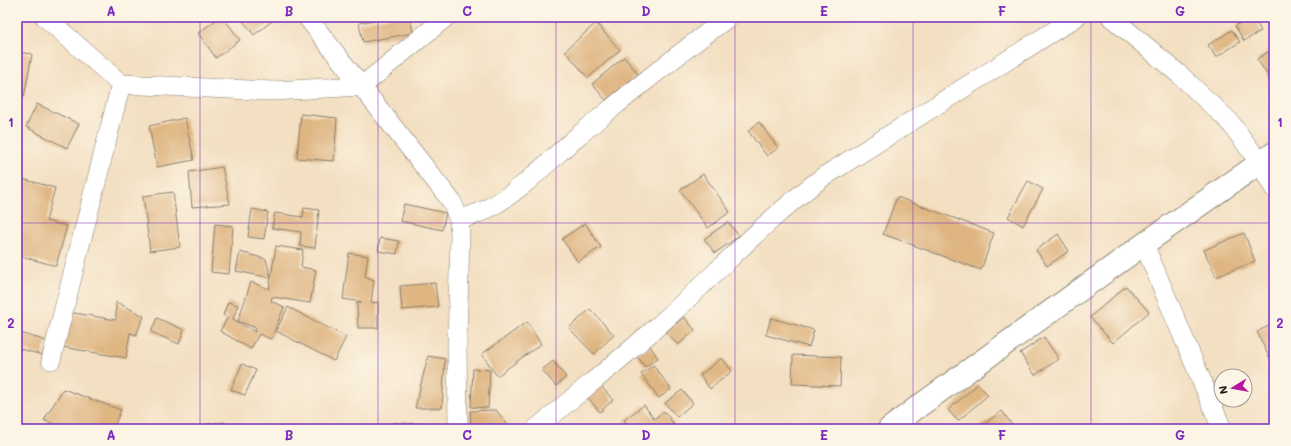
<svg xmlns="http://www.w3.org/2000/svg" width="1291" height="446" font-family="Mali,sans-serif">
  <style>
    .building { fill: #dfb582 }
    .lines { fill: none; stroke-linecap: round; stroke-linejoin: round }
    .street-casing { stroke: #887e6e; stroke-width: 20 }
    .secondary-casing { stroke: #887e6e; stroke-width: 24 }
    .street { stroke: #fff; stroke-width: 19 }
    .secondary { stroke: #fff; stroke-width: 22 }
    .grid { fill: none; stroke: #7b2cbf; stroke-width: 1; stroke-opacity: 0.55 }
    .neatline { fill: none; stroke: #7b2cbf; stroke-width: 1.5 }
    .grid-label { font-size: 13px; text-anchor: middle; font-weight: bold; fill: #7b2cbf }
  </style>
  <rect width="100%" height="100%" fill="#fcf5e5"/>
  <filter id="ink" filterUnits="userSpaceOnUse"><feTurbulence type="fractalNoise" baseFrequency=".025" numOctaves="2"/><feDisplacementMap in="SourceGraphic" scale="8" xChannelSelector="R" yChannelSelector="G"/><feConvolveMatrix kernelMatrix="1 2 1 2 8 2 1 2 1" color-interpolation-filters="sRGB"/></filter>
  <filter id="wash" filterUnits="userSpaceOnUse"><feTurbulence type="fractalNoise" baseFrequency=".012" numOctaves="4" result="noise"/><feDisplacementMap in="SourceGraphic" scale="16" xChannelSelector="R" yChannelSelector="G"/><feGaussianBlur stdDeviation="0.9" result="paint"/><feColorMatrix in="noise" values="0 0 0 0 0 0 0 0 0 0 0 0 0 0 0 0 0 1.4 0 .05"/><feComposite in="paint" operator="in"/></filter>
  <g filter="url(#wash)">
    <rect width="100%" height="100%" fill="#f3dfc1"/>
    <g id="blocks">
      <path class="building" d="M220,17h3l17,23 -24,18 -18,-25z
        M240,17h35l1,1 -22,17z
        M390,17h20l3,16 -50,9 -4,-19z
        M1250,17h3l8,14 -17,10 -9,-15z
        M596,23l24,27 -32,28 -23,-27z
        M1232,30l8,12 -24,15 -8,-12z
        M1274,48v37l-17,-26z
        M17,52l15,2 -8,43 -7,-1z
        M624,57l14,17 -32,26 -14,-16z
        M37,104l42,20 -12,24 -41,-21z
        M301,114l36,4 -3,43 -37,-3z
        M185,118l9,42 -37,7 -8,-41z
        M759,122l19,26 -11,8 -19,-25z
        M222,167l8,37 -38,3 -3,-35z
        M703,174l27,38 -22,16 -28,-38z
        M19,178l36,10 -9,33 21,5 -11,40 -39,-11v-68z
        M1028,181l15,8 -20,37 -15,-9z
        M173,192l7,55 -30,4 -7,-55z
        M897,197l97,36 -13,37 -98,-36z
        M404,204l42,9 -4,17 -42,-9z
        M304,208l15,2 -4,38 -15,-2 1,-14 -29,-4 3,-15 28,4z
        M252,209l16,3 -4,27 -16,-2z
        M728,222l11,14 -24,17 -11,-14z
        M585,223l16,24 -23,15 -16,-23z
        M215,224l18,2 -4,48 -18,-2z
        M1244,233l11,28 -39,16 -12,-27z
        M1058,234l11,17 -22,15 -11,-16z
        M380,238l19,3 -2,13 -19,-3z
        M276,246l27,4 -2,17 15,3 -6,33 -38,-6 -1,4 13,6 -13,32 -12,-5 -8,15 -31,-18 8,-14 -5,-2 5,-13 10,3 -5,14 22,13 1,-4 -18,-7 13,-39 18,7z
        M240,252l26,7 5,19 -35,-7z
        M349,253l19,3 -3,20 9,4 -3,23 7,-1v26h-20l-1,-25 5,-1 -19,-3z
        M435,283l3,24 -36,3 -2,-24z
        M1126,286l23,26 -36,31 -23,-26z
        M116,302l28,14 -8,19 -6,-2 -4,25 -64,-11 6,-35 48,8z
        M288,307l58,30 -12,24 -58,-30z
        M590,309l24,26 -20,19 -25,-26z
        M684,317l11,13 -17,15 -12,-13z
        M157,318l27,12 -5,14 -28,-12z
        M771,318l43,12 -5,17 -43,-12z
        M527,322l14,22 -44,32 -15,-22z
        M1274,323v32l-5,2 -12,-25z
        M17,332l30,9 -5,14 -25,-7z
        M1044,337l15,22 -24,16 -15,-22z
        M650,346l8,12 -13,9 -8,-11z
        M793,355l48,2 -1,29 -48,-2z
        M428,356l17,3 -3,49h-27z
        M722,358l10,13 -22,18 -10,-14z
        M553,361l13,16 -10,9 -14,-16z
        M242,364l14,6 -11,25 -14,-5z
        M653,365l18,24 -12,9 -18,-24z
        M473,369l17,1 -2,38 -17,-1z
        M978,384l10,11 -30,26 -10,-11z
        M601,386l12,14 -13,12 -12,-14z
        M63,389l58,21 -8,19h-48l-21,-9z
        M682,390l11,13 -16,14 -12,-14z
        M644,405l10,14 10,-8 10,13 -6,5h-38l-6,-9z
        M496,410l15,19h-40l-1,-18z
        M1002,411l13,18h-32l-2,-3z
        M225,422l-1,7h-18l1,-5z
        M392,423l49,1 -1,5h-48z"/>
    </g>
  </g>
  <g filter="url(#ink)">
    <use href="#blocks" fill-opacity="0" stroke="#887e6e" stroke-width="1"/>
    <g class="lines">
      <g class="street-casing">
        <path id="street" d="M45,17l76,67 152,7 89,-5 84,-69
          M307,17l145,185 7,18 1,16 -3,107 1,86
          M1111,17l69,58 49,46 31,42 14,25
          M459,220c9,-4 19,-6 28,-11 35,-18 62,-49 92,-74 49,-40 98,-81 150,-118
          M1144,244l78,185
          M51,360l70,-276
          M536,429c41,-35 83,-68 123,-104 55,-49 105,-104 164,-148l253,-160"/>
      </g>
      <g class="secondary-casing">
        <path id="secondary" d="M889,429l26,-20 229,-165 130,-91"/>
      </g>
      <use href="#street" class="street"/>
      <use href="#secondary" class="secondary"/>
    </g>
  </g>
  <path class="grid" d="M200,17v412M378,17v412M556,17v412M735,17v412M913,17v412M1091,17v412M17,223h1257"/>
  <rect width="1291" height="446" fill="none" stroke="#fcf5e5" stroke-width="44"/>
  <g transform="translate(1233 388) rotate(259)"><circle r="19" fill="#fcf5e5" stroke="#a29e95"/>
  <path d="M0-3L7 15L0 10L-7 15Z" fill="#b5179e"/>
  <text y="-6" font-size="11" font-weight="bold" text-anchor="middle" fill="#1c1c1c">N</text>
  </g>
  <rect x="22" y="22" width="1247" height="402" class="neatline"/>
  <g class="grid-label">
    <text x="111" y="16">A</text>
    <text x="289" y="16">B</text>
    <text x="467" y="16">C</text>
    <text x="646" y="16">D</text>
    <text x="824" y="16">E</text>
    <text x="1002" y="16">F</text>
    <text x="1180" y="16">G</text>
    <text x="11" y="127">1</text>
    <text x="1280" y="127">1</text>
    <text x="11" y="328">2</text>
    <text x="1280" y="328">2</text>
    <text x="111" y="440">A</text>
    <text x="289" y="440">B</text>
    <text x="467" y="440">C</text>
    <text x="646" y="440">D</text>
    <text x="824" y="440">E</text>
    <text x="1002" y="440">F</text>
    <text x="1180" y="440">G</text>
  </g>
</svg>
